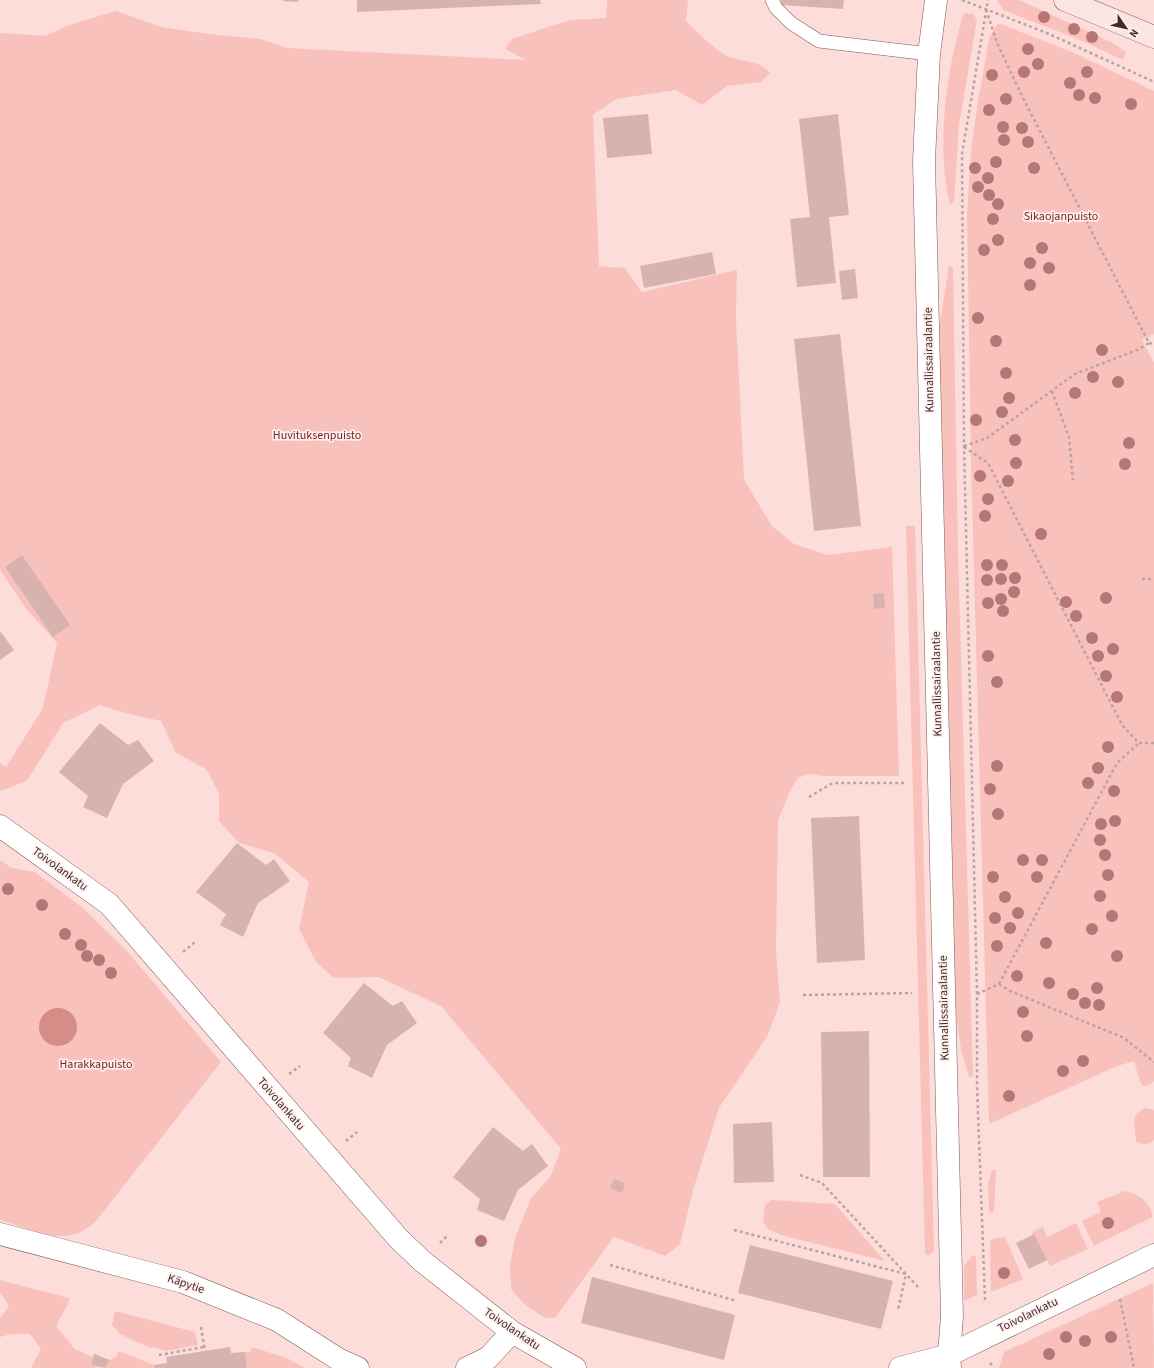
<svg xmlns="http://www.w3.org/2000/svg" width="1154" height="1368" font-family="'Source Sans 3',sans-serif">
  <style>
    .green { fill: #f9c1bc }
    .water { fill: #d48d87 }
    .building { fill: #d8b2af }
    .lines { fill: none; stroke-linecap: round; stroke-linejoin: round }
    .service-casing { stroke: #795855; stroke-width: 14 }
    .minor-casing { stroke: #795855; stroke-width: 23 }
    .tertiary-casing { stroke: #795855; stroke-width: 23 }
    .secondary-casing { stroke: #795855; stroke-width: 23 }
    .path { stroke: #bda3a0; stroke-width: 2.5; stroke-dasharray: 3 3; stroke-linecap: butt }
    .service { stroke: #fff; stroke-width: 13 }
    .minor { stroke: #fff; stroke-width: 22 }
    .tertiary { stroke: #fff; stroke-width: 22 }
    .secondary { stroke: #fbe5e3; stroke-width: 22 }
    .tree { fill: #b47775 }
    .labels { text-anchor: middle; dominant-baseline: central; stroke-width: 3.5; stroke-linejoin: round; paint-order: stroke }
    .park-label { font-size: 12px; fill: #782423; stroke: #ffefed }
    .street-label { font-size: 12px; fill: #3b2d2b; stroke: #ffefed }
  </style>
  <rect width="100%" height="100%" fill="#fdddda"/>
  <path class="green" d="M607,0h81l-2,21c10,10 30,30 41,35 14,6 34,4 43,17l-9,9 -34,4 -25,19 -26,-15 -60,9 -23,16 6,151 26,2 17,24 95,-22 -1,48 8,162 28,46 22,18 34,11 64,-8 7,229h-75l-16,-2 -10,4 -7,11 -13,31 -2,131 4,51 -12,33 -49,73 -25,79 -14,57 -15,12 -51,-19 -59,81h-10l-21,-14 -13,-15 -1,-24 5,-27 16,-40 19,-21 11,-28 -120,-143 -63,-29 -44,1 -18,-16 -17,-33 10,-47 -35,-29 -35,-10 -20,-22v-28l-13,-24 -30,-16 -15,-32 -36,-8 -25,-8 -37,18 -36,58 -27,10v-28l6,4 37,-59 14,-65 -30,-33 -27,-40v-537l45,3 24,-11 47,-14 45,16 48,7 52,5 26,9 239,12 -21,-11 7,-10 30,-10 28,-9 36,-2z
    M997,0h22l92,42 15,10 -3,8 -43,-20 -77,-30z
    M964,13l9,1 4,6 -18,105 -5,77 -4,3c-14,-57 -4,-136 14,-192z
    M998,23l74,29 82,39v243l-12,6 12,23v718l-4,4 -7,1 -3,-4 -6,-21 -17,5 -128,58 -18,-664 -4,-246 4,-64 7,-49 11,-62z
    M949,265l4,3 5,283 15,525 -4,1 -8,-28 -5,-36 -17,-684z
    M906,526h9l19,725 -6,5 -3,-3z
    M0,860l12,8 23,4 48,36 43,42 95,112 -125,159c-30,29 -61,9 -96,-1z
    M1145,1108l9,2v30c-5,5 -12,6 -18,1l-2,-17 2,-10z
    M992,1170h4v2l-2,38 -2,3 -3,-2 -1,-27z
    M1125,1191c14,3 25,11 28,26l-59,29 -12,-25 19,-9 -4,-10z
    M772,1200l63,4 50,57 -101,-25 -16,-7 -5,-8 2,-16z
    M1076,1223l12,26 -38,17 -18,-34 11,-5 4,10z
    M1005,1237l18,42 -32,13 -1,-51 2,-2z
    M973,1255l3,1 1,39 -13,6v-35z
    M0,1280l69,18v4l-13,24 19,23 19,9 -3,7 8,3h-68l10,-19 -11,-15h-19l-11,3v-19l9,-12 -9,-14z
    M1153,1283l1,85h-155l5,-16z
    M115,1311l80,21 3,13 -33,6 -11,-4 -4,1 -30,-14 -8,-9z
    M252,1347l35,11 18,10h-58l-2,-16h5z
    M119,1351l35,14v3h-49l5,-8 6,-3z"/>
  <path class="water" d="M39 1027a19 19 0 1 1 38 0a19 19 0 1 1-38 0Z"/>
  <path class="building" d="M283,0h15v2l-15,-1z
    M357,0h183l1,4 -184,8z
    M781,0h63l-1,9 -62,-4z
    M648,114l4,40 -45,4 -4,-40z
    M838,114l11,101 -20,2 7,66 -39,4 -7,-68 20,-2 -11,-98z
    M712,252l4,22 -72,14 -4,-22z
    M855,269l3,29 -16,2 -3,-29z
    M840,334l21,192 -47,5 -20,-192z
    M22,555l48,70 -17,12 -48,-70z
    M884,593l1,15 -11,1 -1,-15z
    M0,631l14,19 -14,10z
    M100,723l28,22 10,-5 16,21 -31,23 -16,34 -24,-11 5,-11 -29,-24z
    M859,816l6,144 -48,3 -6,-145z
    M237,843l29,22 8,-6 16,22 -32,22 -15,34 -23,-12 6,-11 -30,-22z
    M364,983l29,23 9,-5 15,22 -30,22 -15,33 -24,-12 3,-8 -28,-25z
    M869,1031l1,146h-47l-2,-145z
    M772,1122l2,60 -40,1 -1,-59z
    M493,1127l30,24 9,-7 16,22 -30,24 -14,31 -27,-11 3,-11 -27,-22z
    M614,1179l11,4 -3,10 -12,-5z
    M1034,1234l13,26 -18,9 -13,-26z
    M750,1245l143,36 -12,48 -143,-36z
    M592,1277l143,38 -11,45 -143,-37z
    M230,1347l1,6 14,-1 2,16h-93v-3l13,-2 -1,-6z
    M94,1354l16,6 -5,8 -14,-3z"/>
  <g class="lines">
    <g class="service-casing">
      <path id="service" d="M772,0l4,8 15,15 28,18 110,13"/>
    </g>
    <g class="minor-casing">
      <path id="minor" d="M0,826l109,78 289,334 24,23 90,71 63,36
        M0,1234l183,48 94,38 61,39 20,9
        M467,1368l21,-10 24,-26
        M900,1368l49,-13 205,-100"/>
    </g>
    <g class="tertiary-casing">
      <path id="tertiary" d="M936,0l-7,54 -5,107 28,1155 -3,39 1,13"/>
    </g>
    <g class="secondary-casing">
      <path id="secondary" d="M1065,0l89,37"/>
    </g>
    <path class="path" d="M962,0l85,33 107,49
      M1149,343l5,1
      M1052,391l17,46 4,43
      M964,446l23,-8 88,-64 62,-24 12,-7 -126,-245 -26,-55 -11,-34
      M964,447l24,16 134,262 17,18h15
      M1142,579h12
      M809,797l24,-14h74
      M183,952l12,-10
      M999,984l11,7 114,47 30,24
      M977,994l22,-10 118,-221 22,-20
      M803,995l109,-2
      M289,1074l11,-8
      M346,1141l11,-9
      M800,1175l22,8 96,104
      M734,1230l172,44 -8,36
      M440,1243l8,-8
      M610,1265l127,36
      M1120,1299l14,69
      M985,1300l-8,-214v-92l-13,-548 -2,-292 26,-154
      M201,1327l4,24
      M159,1355l45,-8
      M990,1363l4,5"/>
    <use href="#service" class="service"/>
    <use href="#minor" class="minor"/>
    <use href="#tertiary" class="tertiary"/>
    <use href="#secondary" class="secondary"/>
  </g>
  <g class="tree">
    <circle cx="1044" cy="17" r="6"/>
    <circle cx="1074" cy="29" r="6"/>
    <circle cx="1092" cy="37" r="6"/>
    <circle cx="1028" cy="49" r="6"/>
    <circle cx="1038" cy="64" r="6"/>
    <circle cx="1024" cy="72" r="6"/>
    <circle cx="1087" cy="72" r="6"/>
    <circle cx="992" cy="75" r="6"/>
    <circle cx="1070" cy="83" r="6"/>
    <circle cx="1079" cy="95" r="6"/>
    <circle cx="1095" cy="98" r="6"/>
    <circle cx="1006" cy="99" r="6"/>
    <circle cx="1131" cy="104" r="6"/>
    <circle cx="989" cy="110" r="6"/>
    <circle cx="1003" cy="127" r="6"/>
    <circle cx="1022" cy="128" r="6"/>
    <circle cx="1004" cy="140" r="6"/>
    <circle cx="1028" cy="142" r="6"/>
    <circle cx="996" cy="162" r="6"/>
    <circle cx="975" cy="168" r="6"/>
    <circle cx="1034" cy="168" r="6"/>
    <circle cx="988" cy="178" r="6"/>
    <circle cx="978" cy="187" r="6"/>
    <circle cx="989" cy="195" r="6"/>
    <circle cx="998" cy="204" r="6"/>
    <circle cx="993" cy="219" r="6"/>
    <circle cx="998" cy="240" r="6"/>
    <circle cx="1042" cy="248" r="6"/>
    <circle cx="984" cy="250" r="6"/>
    <circle cx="1030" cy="263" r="6"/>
    <circle cx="1049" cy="268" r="6"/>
    <circle cx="1030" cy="285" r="6"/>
    <circle cx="978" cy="318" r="6"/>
    <circle cx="996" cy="341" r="6"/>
    <circle cx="1102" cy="350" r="6"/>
    <circle cx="1006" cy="373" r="6"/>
    <circle cx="1093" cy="377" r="6"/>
    <circle cx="1118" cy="382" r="6"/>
    <circle cx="1075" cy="393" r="6"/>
    <circle cx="1009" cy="398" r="6"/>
    <circle cx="1002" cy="412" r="6"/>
    <circle cx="976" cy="420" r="6"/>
    <circle cx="1015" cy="440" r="6"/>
    <circle cx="1129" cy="443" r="6"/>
    <circle cx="1016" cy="463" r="6"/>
    <circle cx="1125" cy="464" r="6"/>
    <circle cx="980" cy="476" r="6"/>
    <circle cx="1008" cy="481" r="6"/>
    <circle cx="988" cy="499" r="6"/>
    <circle cx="985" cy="516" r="6"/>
    <circle cx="1041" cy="534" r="6"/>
    <circle cx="987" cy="565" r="6"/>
    <circle cx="1002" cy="565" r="6"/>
    <circle cx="1015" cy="578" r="6"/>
    <circle cx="1001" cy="579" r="6"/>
    <circle cx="987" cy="580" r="6"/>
    <circle cx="1014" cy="592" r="6"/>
    <circle cx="1106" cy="598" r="6"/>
    <circle cx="1001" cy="599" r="6"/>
    <circle cx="1066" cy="602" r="6"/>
    <circle cx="988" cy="603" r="6"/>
    <circle cx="1003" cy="611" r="6"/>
    <circle cx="1076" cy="616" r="6"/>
    <circle cx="1092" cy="638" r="6"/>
    <circle cx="1113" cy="649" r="6"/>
    <circle cx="988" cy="656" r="6"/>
    <circle cx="1098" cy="656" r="6"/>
    <circle cx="1106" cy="676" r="6"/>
    <circle cx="997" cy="682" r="6"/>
    <circle cx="1117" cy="697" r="6"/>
    <circle cx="1108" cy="747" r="6"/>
    <circle cx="997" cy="766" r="6"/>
    <circle cx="1098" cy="768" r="6"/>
    <circle cx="1088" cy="783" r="6"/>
    <circle cx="990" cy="789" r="6"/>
    <circle cx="1114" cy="791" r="6"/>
    <circle cx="998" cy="814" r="6"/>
    <circle cx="1115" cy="821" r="6"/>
    <circle cx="1101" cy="824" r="6"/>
    <circle cx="1100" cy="840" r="6"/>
    <circle cx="1105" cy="855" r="6"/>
    <circle cx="1023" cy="860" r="6"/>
    <circle cx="1042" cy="860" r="6"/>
    <circle cx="1108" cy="875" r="6"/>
    <circle cx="993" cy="877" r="6"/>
    <circle cx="1037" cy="877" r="6"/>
    <circle cx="8" cy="889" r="6"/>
    <circle cx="1100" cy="896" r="6"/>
    <circle cx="1005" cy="897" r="6"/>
    <circle cx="42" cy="905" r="6"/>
    <circle cx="1018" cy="913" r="6"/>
    <circle cx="1112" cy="916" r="6"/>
    <circle cx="995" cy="918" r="6"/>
    <circle cx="1010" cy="928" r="6"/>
    <circle cx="1092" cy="929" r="6"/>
    <circle cx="65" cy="934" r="6"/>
    <circle cx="1046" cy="943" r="6"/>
    <circle cx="81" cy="945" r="6"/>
    <circle cx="997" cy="946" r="6"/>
    <circle cx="87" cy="956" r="6"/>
    <circle cx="1117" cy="956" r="6"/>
    <circle cx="99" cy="960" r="6"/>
    <circle cx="111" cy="973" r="6"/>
    <circle cx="1017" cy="976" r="6"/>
    <circle cx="1049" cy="983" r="6"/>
    <circle cx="1097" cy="988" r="6"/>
    <circle cx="1073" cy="994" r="6"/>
    <circle cx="1085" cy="1003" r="6"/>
    <circle cx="1099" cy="1005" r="6"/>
    <circle cx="1023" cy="1012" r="6"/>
    <circle cx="1027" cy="1036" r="6"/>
    <circle cx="1083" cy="1061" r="6"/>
    <circle cx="1063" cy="1071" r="6"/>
    <circle cx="1009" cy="1096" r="6"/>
    <circle cx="1108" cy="1223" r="6"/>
    <circle cx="481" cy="1241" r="6"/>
    <circle cx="1004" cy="1273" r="6"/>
    <circle cx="1066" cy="1337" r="6"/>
    <circle cx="1111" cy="1337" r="6"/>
    <circle cx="1085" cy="1341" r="6"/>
    <circle cx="1049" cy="1354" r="6"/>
  </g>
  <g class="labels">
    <g class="park-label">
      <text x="1061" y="216">Sikaojanpuisto</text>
      <text x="317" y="435">Huvituksenpuisto</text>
      <text x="96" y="1064">Harakkapuisto</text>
    </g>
    <g class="street-label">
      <text transform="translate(929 360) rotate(-91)">Kunnallissairaalantie</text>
      <text transform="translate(937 684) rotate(-91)">Kunnallissairaalantie</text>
      <text transform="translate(60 869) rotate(36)">Toivolankatu</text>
      <text transform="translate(944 1008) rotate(-91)">Kunnallissairaalantie</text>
      <text transform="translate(281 1104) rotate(49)">Toivolankatu</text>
      <text transform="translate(186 1284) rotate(19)">Käpytie</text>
      <text transform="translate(1028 1315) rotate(-26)">Toivolankatu</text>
      <text transform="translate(512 1329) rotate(34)">Toivolankatu</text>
    </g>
  </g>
  <g transform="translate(1126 28) rotate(124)" stroke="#ffefed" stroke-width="3" paint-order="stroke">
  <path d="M0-3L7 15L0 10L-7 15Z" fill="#3b2d2b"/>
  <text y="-6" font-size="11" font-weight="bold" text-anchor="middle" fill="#3b2d2b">N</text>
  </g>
</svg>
